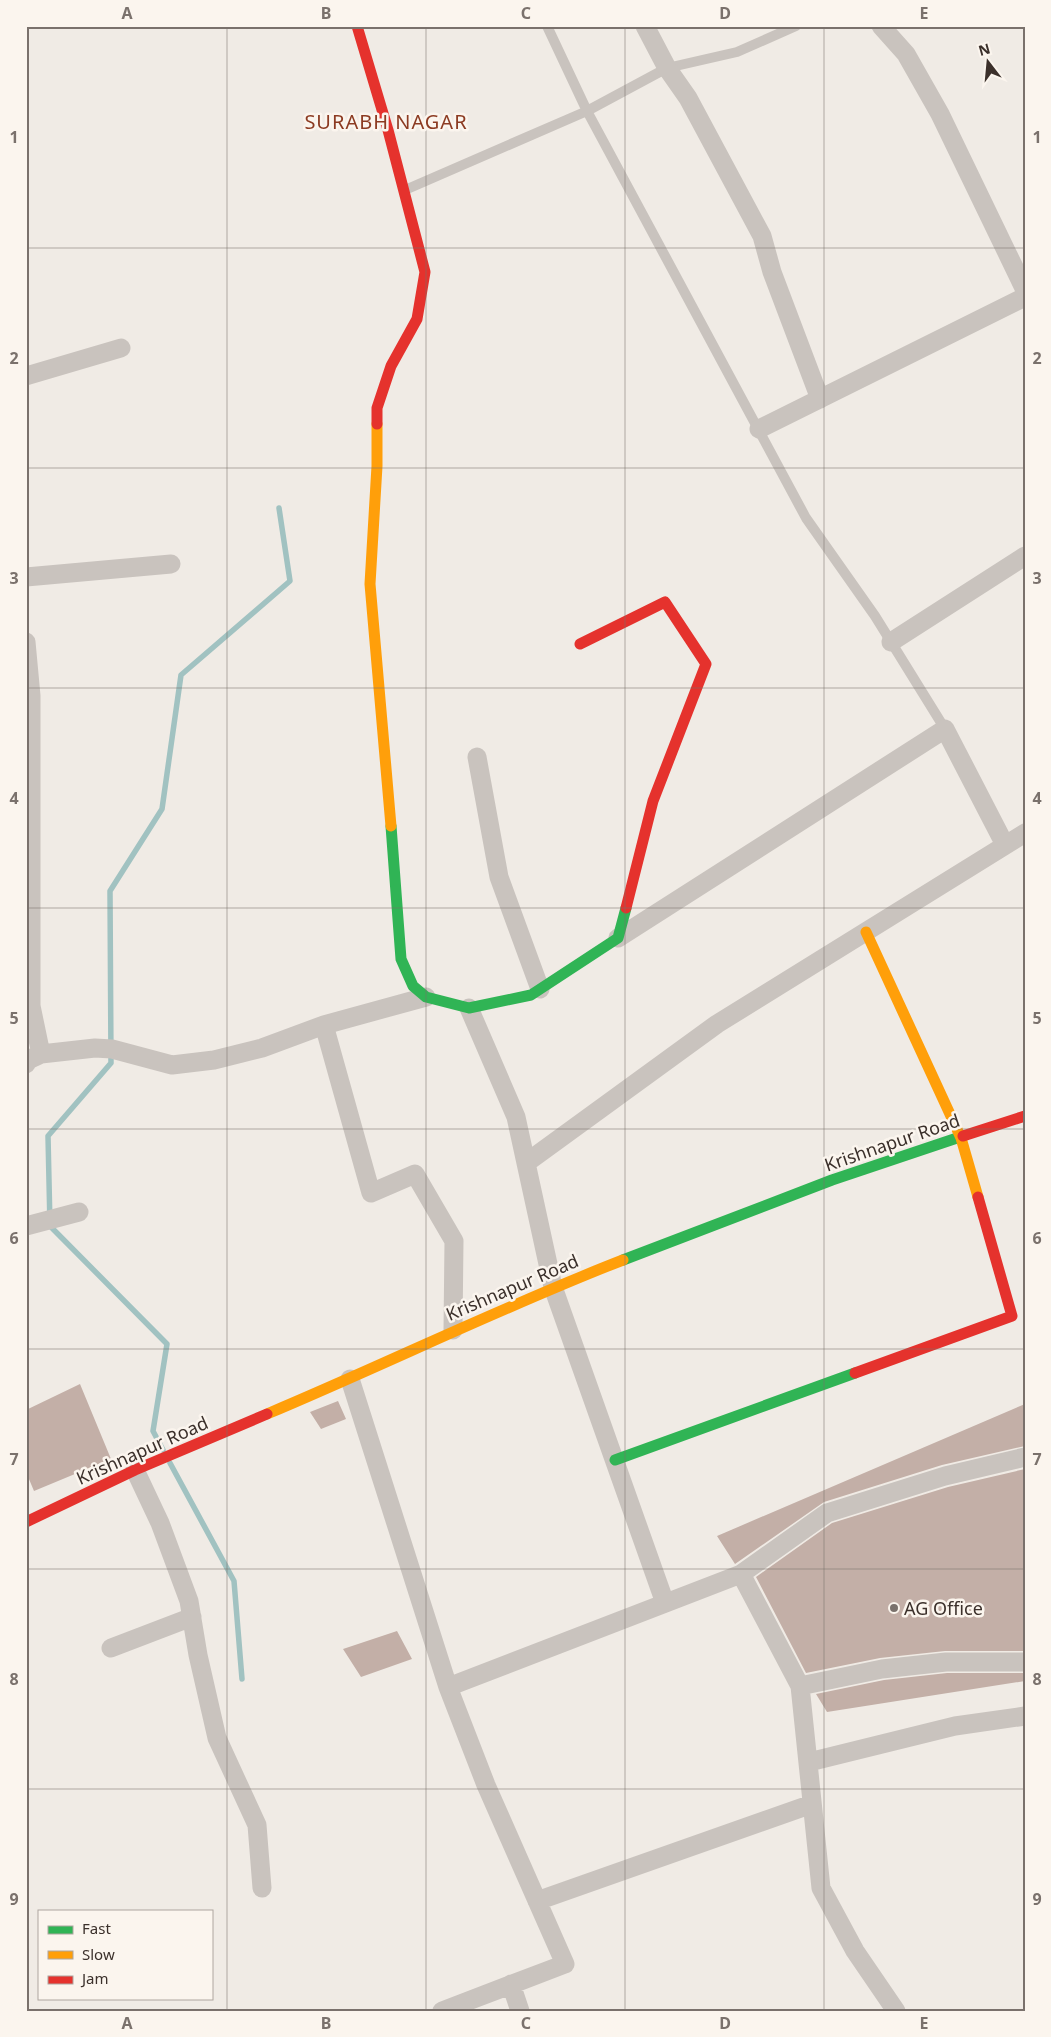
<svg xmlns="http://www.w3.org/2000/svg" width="1051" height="2037" font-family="'Noto Sans',sans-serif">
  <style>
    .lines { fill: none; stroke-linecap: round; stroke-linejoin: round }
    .stream { stroke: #a1c2c1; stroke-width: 5.5 }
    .building { fill: #c3afa7 }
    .lane { stroke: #c9c3be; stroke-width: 10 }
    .street { stroke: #c9c3be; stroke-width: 19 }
    .fast { stroke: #30b455; stroke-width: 11 }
    .slow { stroke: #ff9f0a; stroke-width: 11 }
    .jam { stroke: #e5322d; stroke-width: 11 }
    .grid { fill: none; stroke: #7a716c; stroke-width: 1; stroke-opacity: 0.55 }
    .poi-dot { fill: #7a716c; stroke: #fbf5ee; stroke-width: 2 }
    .labels { text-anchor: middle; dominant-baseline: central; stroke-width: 5; stroke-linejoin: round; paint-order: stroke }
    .street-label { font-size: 18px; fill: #3b302b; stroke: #fbf5ee }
    .poi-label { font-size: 18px; fill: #3b302b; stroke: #fbf5ee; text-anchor: start }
    .quarter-label { font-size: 20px; letter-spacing: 1px; fill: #8c3b22; stroke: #fbf5ee }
    .neatline { fill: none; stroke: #7a716c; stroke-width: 2 }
    .grid-label { font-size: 16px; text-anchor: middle; font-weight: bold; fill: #7a716c }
  </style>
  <rect width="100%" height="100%" fill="#f0ebe5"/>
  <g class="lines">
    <path class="stream" d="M163,1450l-10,-19 14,-87 -117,-118 -2,-90 63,-73 -1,-172 52,-82 19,-134 109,-94 -11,-73
      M170,1463l64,118 8,98"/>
  </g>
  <path class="building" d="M80,1384l31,75 -77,32 -8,-19v-62z
    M338,1401l8,18 -25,10 -11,-17z
    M1025,1404v42l-83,19 -118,37 -89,62 -18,-28z
    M1025,1469v182h-80l-65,7 -74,15 -50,-96 76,-54 116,-36z
    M397,1631l15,28 -51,18 -18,-28z
    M947,1673h78v8l-198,31 -11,-18 68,-14z"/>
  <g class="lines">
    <path class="lane" d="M547,26l40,85 219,407 69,98 70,113
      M405,190l182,-79 80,-43 70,-16 59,-26"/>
    <path class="street" d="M645,26l22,42 21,30 74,138 10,36 48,127
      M881,26l25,28 34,60 85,176
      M26,376l95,-28
      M759,429l266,-132
      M26,577l145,-13
      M26,642l5,54v310l10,48
      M891,642l134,-86
      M477,757l22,120 41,112
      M618,938l327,-209 60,116
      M469,1008l47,109 37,170 112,316
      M324,1025l47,168 44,-19 39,67 -1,89
      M26,1064l2,-4 13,-6 54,-6 17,1 60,16 42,-5 48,-12 62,-23 102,-28
      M526,1163l191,-139 308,-191
      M26,1226l53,-14
      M350,1379l98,308 38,98 79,179 -123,47
      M135,1470l25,53 29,78 9,54 19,83 40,87 5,63
      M741,1574l59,112 21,202 34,63 41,60
      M111,1648l81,-31
      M800,1686l82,-17 64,-7h79
      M448,1687l293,-113 86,-61 118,-37 80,-19
      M809,1762l146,-36 70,-10
      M537,1901l275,-97
      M511,1984l9,27"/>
    <path class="fast" d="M391,826l10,133 12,27 13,11 43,11 62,-13 87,-57 8,-30
      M623,1260l209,-80 131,-44
      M615,1460l240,-87"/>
    <path class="slow" d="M377,424v42l-7,118 21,242
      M866,932l95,206 17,59
      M267,1414c119,-50 235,-107 356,-154"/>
    <path class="jam" d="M357,26l31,104 37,142 -8,47 -26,47 -14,42v16
      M580,644l85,-42 41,62 -53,137 -27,107
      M963,1136l62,-20
      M855,1373l157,-57 -34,-119
      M26,1522l109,-52 132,-56"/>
  </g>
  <path class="grid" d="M227,26v1985M426,26v1985M625,26v1985M824,26v1985M26,248h999M26,468h999M26,688h999M26,908h999M26,1129h999M26,1349h999M26,1569h999M26,1789h999"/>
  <circle class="poi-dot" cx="894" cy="1608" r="5"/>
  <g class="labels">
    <g class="street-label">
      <text transform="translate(892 1142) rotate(-19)">Krishnapur Road</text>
      <text transform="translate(512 1287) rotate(-23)">Krishnapur Road</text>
      <text transform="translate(142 1450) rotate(-24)">Krishnapur Road</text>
    </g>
    <g class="poi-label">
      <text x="904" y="1608">AG Office</text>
    </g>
    <g class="quarter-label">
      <text x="386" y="121">SURABH NAGAR</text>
    </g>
  </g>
  <rect width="1051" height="2037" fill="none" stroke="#fbf5ee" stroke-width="55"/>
  <rect x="38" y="1910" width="175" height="90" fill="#fbf5ee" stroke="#aea6a0"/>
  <rect x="48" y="1926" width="25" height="8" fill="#30b455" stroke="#aea6a0"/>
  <text x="82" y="1934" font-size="15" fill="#3b302b">Fast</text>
  <rect x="48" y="1951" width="25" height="8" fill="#ff9f0a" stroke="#aea6a0"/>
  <text x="82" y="1960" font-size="15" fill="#3b302b">Slow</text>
  <rect x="48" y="1976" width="25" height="8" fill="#e5322d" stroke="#aea6a0"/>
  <text x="82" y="1984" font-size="15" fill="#3b302b">Jam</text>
  <g transform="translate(988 62) rotate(344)" stroke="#fbf5ee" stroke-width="4" paint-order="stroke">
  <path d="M0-4L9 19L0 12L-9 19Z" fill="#3b302b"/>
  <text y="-8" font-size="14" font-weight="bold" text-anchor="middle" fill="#3b302b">N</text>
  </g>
  <rect x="28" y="28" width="996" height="1982" class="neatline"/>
  <g class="grid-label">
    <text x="127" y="19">A</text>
    <text x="326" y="19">B</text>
    <text x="526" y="19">C</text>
    <text x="725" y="19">D</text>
    <text x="924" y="19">E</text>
    <text x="14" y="143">1</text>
    <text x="1037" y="143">1</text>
    <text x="14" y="364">2</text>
    <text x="1037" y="364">2</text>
    <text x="14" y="584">3</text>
    <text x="1037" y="584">3</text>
    <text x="14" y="804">4</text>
    <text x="1037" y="804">4</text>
    <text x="14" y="1024">5</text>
    <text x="1037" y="1024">5</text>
    <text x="14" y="1244">6</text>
    <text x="1037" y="1244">6</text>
    <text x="14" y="1465">7</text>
    <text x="1037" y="1465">7</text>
    <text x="14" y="1685">8</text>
    <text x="1037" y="1685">8</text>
    <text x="14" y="1905">9</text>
    <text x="1037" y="1905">9</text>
    <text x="127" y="2029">A</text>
    <text x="326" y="2029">B</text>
    <text x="526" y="2029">C</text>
    <text x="725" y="2029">D</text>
    <text x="924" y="2029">E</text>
  </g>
</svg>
